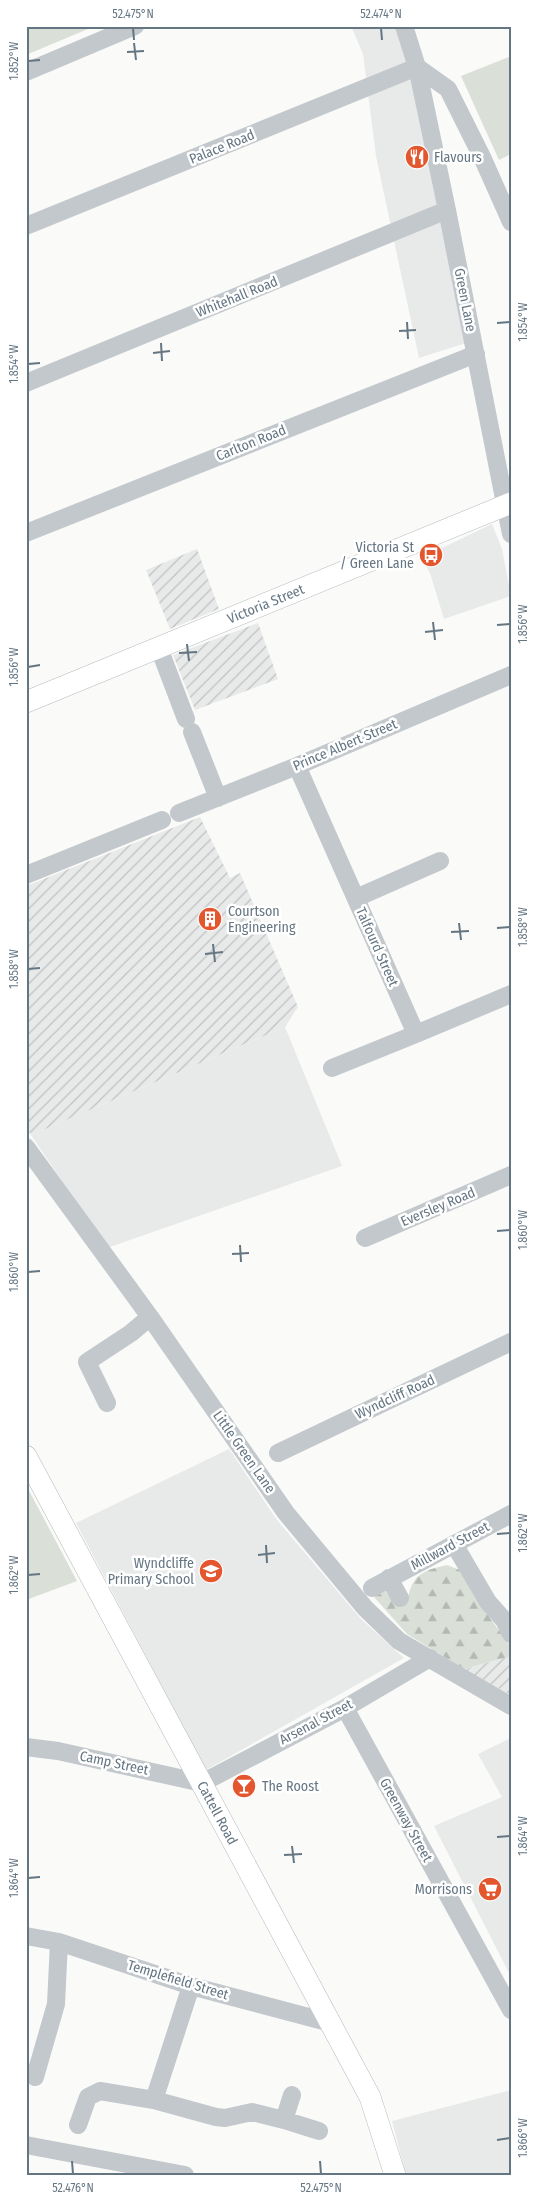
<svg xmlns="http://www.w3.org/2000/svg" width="537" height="2201" font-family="'Fira Sans Condensed',sans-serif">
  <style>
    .built { fill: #e8e9e9 }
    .industrial { fill: url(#industrial-furrows) }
    .green { fill: #dadfd7 }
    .forest { fill: url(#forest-firs) }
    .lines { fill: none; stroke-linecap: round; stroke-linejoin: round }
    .major-casing { stroke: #b5babe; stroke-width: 22 }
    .minor { stroke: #c3c8cc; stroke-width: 18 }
    .major { stroke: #fff; stroke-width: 21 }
    .ticks { fill: none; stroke: #657683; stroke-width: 2 }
    .labels { text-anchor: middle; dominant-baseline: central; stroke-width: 5; stroke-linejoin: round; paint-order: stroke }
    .street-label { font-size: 14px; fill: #657683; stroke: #fff }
    .poi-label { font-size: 14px; fill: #657683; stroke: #fff; text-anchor: start }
    .neatline { fill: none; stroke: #657683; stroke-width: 2 }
    .ticks-label { font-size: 12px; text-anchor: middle; fill: #657683 }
  </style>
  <defs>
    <pattern id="industrial-furrows" width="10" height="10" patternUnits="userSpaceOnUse" patternTransform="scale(1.25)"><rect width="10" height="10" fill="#e8e9e9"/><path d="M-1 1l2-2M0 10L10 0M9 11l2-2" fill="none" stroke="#c0c1c2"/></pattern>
    <pattern id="forest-firs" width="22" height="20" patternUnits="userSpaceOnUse" patternTransform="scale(1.25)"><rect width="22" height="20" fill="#dadfd7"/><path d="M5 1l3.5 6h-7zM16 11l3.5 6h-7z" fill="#b4b9b4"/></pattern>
  </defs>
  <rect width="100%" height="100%" fill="#fafaf8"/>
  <path class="built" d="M351,26h45l22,62 48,255 -47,15 -43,-202 -13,-102z
    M492,524l10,25 9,47 -67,23 -14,-46 -9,-15z
    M285,1027l57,139 -235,82 -76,-113z
    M229,1449l48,71 84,99 43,39 -198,112 -130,-247z
    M511,1738v239l-77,-151 68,-29 -24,-43z
    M511,2090v85h-105l-14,-54z"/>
  <path class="industrial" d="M197,549l22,60 -49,20 -24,-59z
    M258,623l20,56 -83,31 -22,-55z
    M200,817l30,61 10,-5 58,134 -13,20 -254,108 -5,-7v-242z
    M511,1656v39l-47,-26z"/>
  <path class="green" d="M26,26h69l-69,29z
    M511,56v98l-12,6 -38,-84z
    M26,1485l51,96 -51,19z"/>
  <path class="forest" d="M447,1565l13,5 14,26 37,51v9l-47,13 -57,-35 -33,-37 11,-6 8,10 15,-1c3,-25 16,-30 39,-35z"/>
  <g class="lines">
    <g class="major-casing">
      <g id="major">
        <path id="s1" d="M26,702l485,-199"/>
        <path id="s2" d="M26,1456l344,641 25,78"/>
      </g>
    </g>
    <path class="minor" d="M404,26l13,41 30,143 64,324
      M417,67l31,22 34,68 29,65
      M26,72l109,-46
      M26,226l391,-159
      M26,383l421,-173
      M26,533l450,-179
      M159,648l27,71
      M192,732l26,66
      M297,766l119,268 95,-40
      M179,813l118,-47 214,-91
      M26,875l136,-55
      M356,898l84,-37
      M332,1068l84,-34
      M26,1147l124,170 136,196 79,95 34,33 112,65
      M365,1238l146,-63
      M107,1403l-20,-41 44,-29 19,-16
      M278,1453l233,-111
      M454,1544l34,58 16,18 7,14
      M389,1578l11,20
      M372,1588l139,-74
      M345,1708l166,302
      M26,1747l32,4 144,32 143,-75 85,-50
      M26,1936l33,6 132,44 140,37
      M35,2077l21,-73 3,-62
      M292,2095l-8,25 35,11
      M154,2100l37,-114
      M78,2125l10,-28 12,-6 54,9 62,17 9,1 27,-6 32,8
      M26,2145l159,30"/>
    <use href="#major" class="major"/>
  </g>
  <path class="ticks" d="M133,28l1,12M381,28l1,12M134,43l2,17M127,52l17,-1M28,61l12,-1M407,322l1,17M497,323l13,-1M399,331l17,-1M161,343l1,18M153,353l17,-2M28,364l12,-1M433,622l2,18M497,625l13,-1M425,632l18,-2M187,644l2,17M179,653l18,-1M28,667l12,-2M459,923l2,17M497,928l13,-1M451,932l18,-1M213,944l2,18M205,954l18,-2M28,969l12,-1M497,1231l13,-1M240,1245l1,17M232,1254l17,-1M28,1272l12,-1M497,1534l13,-1M266,1545l1,18M258,1555l17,-2M28,1575l12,-1M497,1837l13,-1M292,1846l2,17M284,1855l18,-1M28,1878l12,-1M497,2140l13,-2M72,2161l1,13M320,2161l1,13"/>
  <defs>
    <g id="restaurant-disc" transform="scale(1.25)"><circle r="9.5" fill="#e4572e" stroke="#fff"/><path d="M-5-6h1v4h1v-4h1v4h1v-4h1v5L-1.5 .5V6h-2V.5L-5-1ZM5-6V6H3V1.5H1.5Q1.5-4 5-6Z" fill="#fff"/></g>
    <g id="bus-disc" transform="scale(1.25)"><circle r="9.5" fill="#e4572e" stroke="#fff"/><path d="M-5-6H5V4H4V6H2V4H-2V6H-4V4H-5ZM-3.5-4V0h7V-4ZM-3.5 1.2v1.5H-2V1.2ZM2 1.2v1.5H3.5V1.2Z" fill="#fff"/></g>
    <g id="building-disc" transform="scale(1.25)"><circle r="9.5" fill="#e4572e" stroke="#fff"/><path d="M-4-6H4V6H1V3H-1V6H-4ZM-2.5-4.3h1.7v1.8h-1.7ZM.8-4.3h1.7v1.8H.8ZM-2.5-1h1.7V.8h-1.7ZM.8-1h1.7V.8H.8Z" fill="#fff"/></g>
    <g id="school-disc" transform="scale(1.25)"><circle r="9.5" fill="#e4572e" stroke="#fff"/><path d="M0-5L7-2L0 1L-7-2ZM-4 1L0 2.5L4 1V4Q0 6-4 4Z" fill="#fff"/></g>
    <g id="bar-disc" transform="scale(1.25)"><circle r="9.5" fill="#e4572e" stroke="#fff"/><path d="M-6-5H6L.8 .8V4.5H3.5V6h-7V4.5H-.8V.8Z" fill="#fff"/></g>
    <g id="supermarket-disc" transform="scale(1.25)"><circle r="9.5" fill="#e4572e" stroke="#fff"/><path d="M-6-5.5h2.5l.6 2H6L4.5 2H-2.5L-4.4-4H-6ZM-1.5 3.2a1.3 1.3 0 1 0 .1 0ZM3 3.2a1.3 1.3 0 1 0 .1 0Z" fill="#fff"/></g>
  </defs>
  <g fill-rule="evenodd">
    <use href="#restaurant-disc" x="417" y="157"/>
    <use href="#bus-disc" x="431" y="555"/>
    <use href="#building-disc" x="210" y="919"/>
    <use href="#school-disc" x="211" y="1571"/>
    <use href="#bar-disc" x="244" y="1786"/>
    <use href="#supermarket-disc" x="490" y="1889"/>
  </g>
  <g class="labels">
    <g class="street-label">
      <text transform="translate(222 147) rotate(-22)">Palace Road</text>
      <text transform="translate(237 297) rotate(-22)">Whitehall Road</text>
      <text transform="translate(465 300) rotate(79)">Green Lane</text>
      <text transform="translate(251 443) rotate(-22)">Carlton Road</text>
      <text stroke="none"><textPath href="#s1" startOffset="259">Victoria Street</textPath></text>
      <text transform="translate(345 745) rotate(-23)">Prince Albert Street</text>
      <text transform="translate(377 947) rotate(66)">Talfourd Street</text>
      <text transform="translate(438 1207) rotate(-23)">Eversley Road</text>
      <text transform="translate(395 1397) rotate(-25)">Wyndcliff Road</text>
      <text transform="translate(244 1452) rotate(55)">Little Green Lane</text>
      <text transform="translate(450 1546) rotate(-28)">Millward Street</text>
      <text transform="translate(316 1722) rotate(-28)">Arsenal Street</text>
      <text transform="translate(114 1763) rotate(12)">Camp Street</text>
      <text stroke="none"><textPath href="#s2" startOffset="405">Cattell Road</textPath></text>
      <text transform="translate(406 1820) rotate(61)">Greenway Street</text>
      <text transform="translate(178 1980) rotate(17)">Templefield Street</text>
    </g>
    <g class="poi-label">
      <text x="434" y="157">Flavours</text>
      <text x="414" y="547" text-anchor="end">Victoria St<tspan x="414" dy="16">/ Green Lane</tspan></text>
      <text x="228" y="911">Courtson<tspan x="228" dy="16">Engineering</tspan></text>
      <text x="194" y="1563" text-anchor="end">Wyndcliffe<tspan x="194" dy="16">Primary School</tspan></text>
      <text x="262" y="1786">The Roost</text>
      <text x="472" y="1889" text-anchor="end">Morrisons</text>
    </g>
  </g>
  <rect width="537" height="2201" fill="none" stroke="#ffffff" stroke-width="55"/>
  <rect x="28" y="28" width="482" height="2146" class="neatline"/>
  <g class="ticks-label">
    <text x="133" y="18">52.475°N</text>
    <text x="381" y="18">52.474°N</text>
    <text transform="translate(14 61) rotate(-90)" y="4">1.852°W</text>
    <text transform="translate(523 322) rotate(-90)" y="4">1.854°W</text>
    <text transform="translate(14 364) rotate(-90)" y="4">1.854°W</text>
    <text transform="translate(523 624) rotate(-90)" y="4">1.856°W</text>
    <text transform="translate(14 667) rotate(-90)" y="4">1.856°W</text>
    <text transform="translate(523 927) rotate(-90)" y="4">1.858°W</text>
    <text transform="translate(14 969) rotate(-90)" y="4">1.858°W</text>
    <text transform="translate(523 1230) rotate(-90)" y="4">1.860°W</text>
    <text transform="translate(14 1272) rotate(-90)" y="4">1.860°W</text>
    <text transform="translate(523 1533) rotate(-90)" y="4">1.862°W</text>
    <text transform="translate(14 1575) rotate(-90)" y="4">1.862°W</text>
    <text transform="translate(523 1836) rotate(-90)" y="4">1.864°W</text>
    <text transform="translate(14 1878) rotate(-90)" y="4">1.864°W</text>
    <text transform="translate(523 2138) rotate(-90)" y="4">1.866°W</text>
    <text x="73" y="2192">52.476°N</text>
    <text x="321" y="2192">52.475°N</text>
  </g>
</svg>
